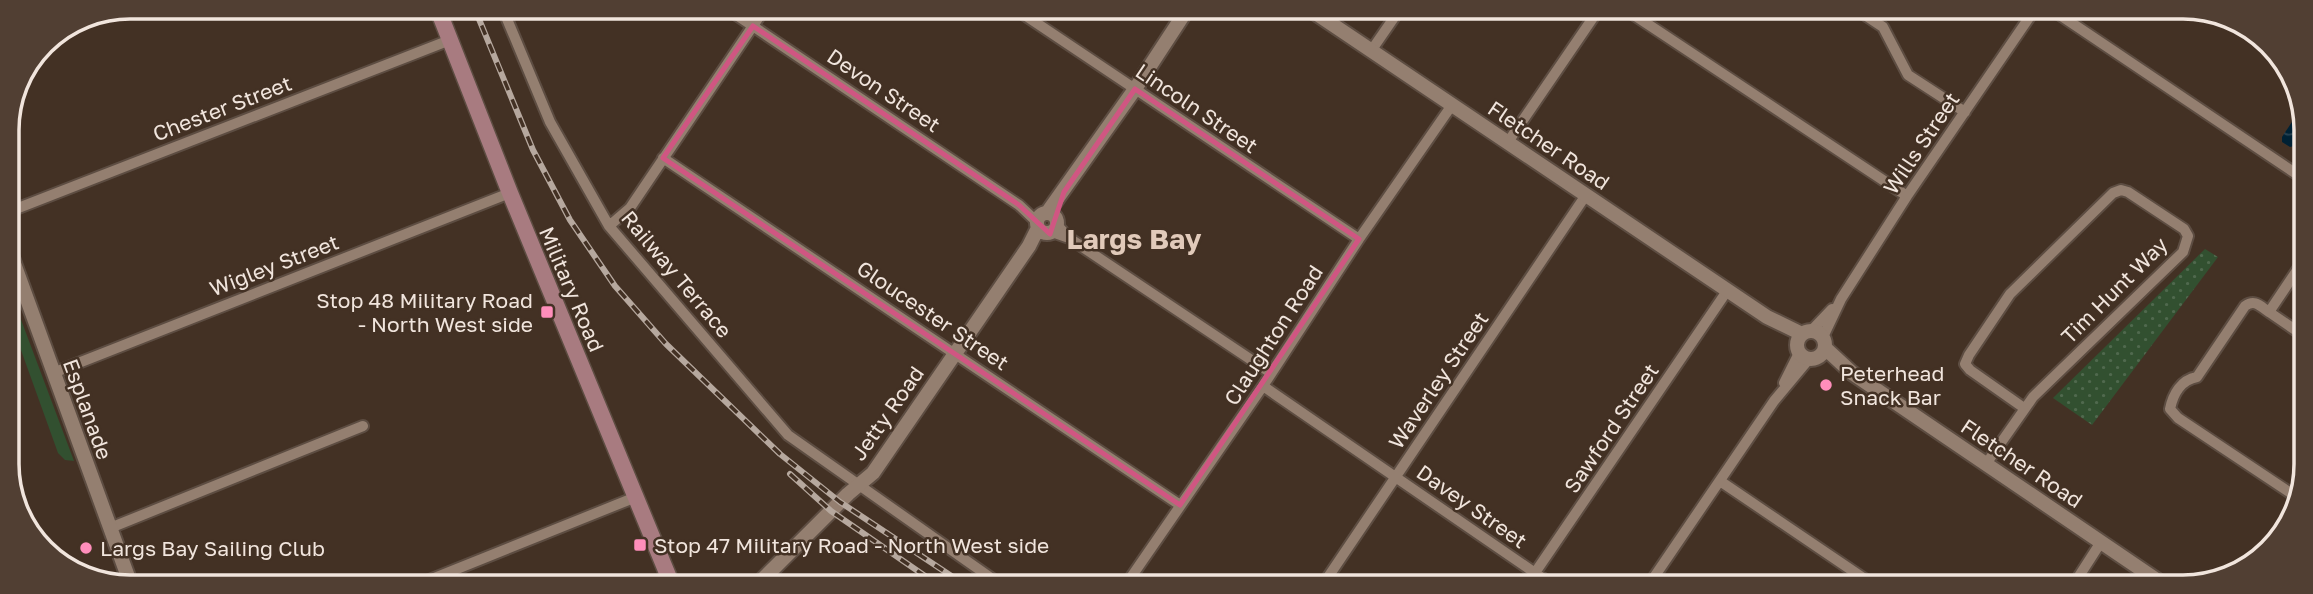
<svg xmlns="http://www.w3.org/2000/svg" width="2313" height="594" font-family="'Golos Text',sans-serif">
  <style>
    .grass { fill: #325030 }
    .park { fill: url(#park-dots) }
    .water { fill: url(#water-waves) }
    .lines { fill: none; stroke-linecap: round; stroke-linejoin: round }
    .minor-casing { stroke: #5d4d42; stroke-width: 14 }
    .tertiary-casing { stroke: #5d4d42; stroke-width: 18 }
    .secondary-casing { stroke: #5d4d42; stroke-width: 19 }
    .minor { stroke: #947f70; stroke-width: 10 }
    .tertiary { stroke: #947f70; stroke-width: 14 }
    .secondary { stroke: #a87b80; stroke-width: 16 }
    .rail-casing { stroke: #b6a89e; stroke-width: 6 }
    .rail { stroke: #433124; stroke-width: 3.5; stroke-dasharray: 10; stroke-linecap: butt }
    .marked { fill: none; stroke: #d05682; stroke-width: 5; stroke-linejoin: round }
    .poi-dot { fill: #ff8ebb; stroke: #433124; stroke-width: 2.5 }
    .labels { text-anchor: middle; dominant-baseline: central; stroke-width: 5; stroke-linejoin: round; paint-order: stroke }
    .street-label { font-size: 21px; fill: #f1e5dd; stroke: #433124 }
    .poi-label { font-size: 21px; fill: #f1e5dd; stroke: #433124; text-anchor: start }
    .district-label { font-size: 28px; font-weight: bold; fill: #e1caba; stroke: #433124 }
    .rim { fill: none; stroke: #f1e5dd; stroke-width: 3.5 }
  </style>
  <defs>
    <pattern id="park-dots" width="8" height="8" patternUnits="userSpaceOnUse" patternTransform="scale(1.75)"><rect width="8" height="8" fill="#325030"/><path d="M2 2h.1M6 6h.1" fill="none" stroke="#50694e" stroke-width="1.8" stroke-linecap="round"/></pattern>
    <pattern id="water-waves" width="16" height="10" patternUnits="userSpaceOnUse" patternTransform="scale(1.75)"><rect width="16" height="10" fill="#002134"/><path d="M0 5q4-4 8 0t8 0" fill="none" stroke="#264151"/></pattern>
  </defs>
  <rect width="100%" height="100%" fill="#433124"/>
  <path class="grass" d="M8,285l66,176 -9,-1 -7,-7 -50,-139z"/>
  <path class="park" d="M2205,249l13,8 -126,168 -39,-27z"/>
  <path class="water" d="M2303,105l1,26 -10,15 -4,1 -8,-5v-5z"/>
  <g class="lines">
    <g class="minor-casing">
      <path id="minor" d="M502,7l48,115 59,104 179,209 213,150
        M726,8l293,197 18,17
        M1014,8l345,231
        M1625,9l282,187
        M1856,9l27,18 25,48 57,37
        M2051,9l253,170
        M1371,51l29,-42
        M1508,142l91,-133
        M663,158l517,347
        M8,212l442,-172
        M1057,225l12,13
        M609,226l21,-18 135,-200
        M1052,232l17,6 202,135
        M2269,312l35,24
        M1811,331l21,-22
        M1823,337l18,-38 66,-103 128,-187
        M53,373l457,-180
        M1784,383l15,-30
        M1263,386l291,200
        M1986,464l47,-67 150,-145 5,-16 -4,-7 -56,-37 -7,-2 -8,3 -103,101 -41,61 -4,9 5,6 54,38
        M1720,481l155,105
        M2298,498l-120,-80 -8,-9c3,-15 11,-29 27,-32l48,-71c10,-7 15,0 24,6l35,-52
        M110,528l253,-102
        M417,585l219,-88
        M1125,586l138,-200 96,-147 93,-134
        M1322,586l264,-391
        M1526,586l201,-295
        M1648,586l126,-185 35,-42
        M2072,587l29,-45"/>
    </g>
    <g class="tertiary-casing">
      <path id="tertiary" d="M1308,8l459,309 35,17
        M1037 223a10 10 0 1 1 20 0a10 10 0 1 1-20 0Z
        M1047,213l88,-124 53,-81
        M8,247l123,338
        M1797 345a14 14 0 1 1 28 0a14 14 0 1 1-28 0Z
        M1825,348l27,25 315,214
        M757,585l91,-91 25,-21 156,-227 9,-18"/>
    </g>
    <g class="secondary-casing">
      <path id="secondary" d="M437,7l73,186 162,392"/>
    </g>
    <use href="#minor" class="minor"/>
    <use href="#tertiary" class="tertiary"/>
    <use href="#secondary" class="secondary"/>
    <g class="rail-casing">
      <path id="rail" d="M474,7l59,143 37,70 45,66 51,58 114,110 60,48 125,83
        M790,474l41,37 107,74"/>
    </g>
    <use href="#rail" class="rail"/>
  </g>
  <path class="marked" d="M753,26l266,179 31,29 14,-42 71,-103 224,150 -179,266 -517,-347z"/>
  <g class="poi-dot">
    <rect x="540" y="305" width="14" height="14" rx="3.5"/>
    <circle cx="1826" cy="385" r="7"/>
    <rect x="633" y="538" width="14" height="14" rx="3.5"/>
    <circle cx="86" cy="548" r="7"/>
  </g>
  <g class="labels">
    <g class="street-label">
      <text transform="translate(884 90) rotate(34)">Devon Street</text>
      <text transform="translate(222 108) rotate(-21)">Chester Street</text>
      <text transform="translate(1197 108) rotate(34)">Lincoln Street</text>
      <text transform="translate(1921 143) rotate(-56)">Wills Street</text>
      <text transform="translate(1549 145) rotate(34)">Fletcher Road</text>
      <text transform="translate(274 265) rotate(-21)">Wigley Street</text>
      <text transform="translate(677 274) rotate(50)">Railway Terrace</text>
      <text transform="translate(572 289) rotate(67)">Military Road</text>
      <text transform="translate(2114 290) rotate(-45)">Tim Hunt Way</text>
      <text transform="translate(933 315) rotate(34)">Gloucester Street</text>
      <text transform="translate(1273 335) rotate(-57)">Claughton Road</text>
      <text transform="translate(1438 380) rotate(-56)">Waverley Street</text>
      <text transform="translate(88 409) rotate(70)">Esplanade</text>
      <text transform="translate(887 413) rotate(-55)">Jetty Road</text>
      <text transform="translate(1611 428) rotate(-56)">Sawford Street</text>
      <text transform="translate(2022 463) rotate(34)">Fletcher Road</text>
      <text transform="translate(1472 506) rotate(35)">Davey Street</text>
    </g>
    <g class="poi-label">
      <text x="533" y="300" text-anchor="end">Stop 48 Military Road<tspan x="533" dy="24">- North West side</tspan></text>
      <text x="1840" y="373">Peterhead<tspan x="1840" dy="24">Snack Bar</tspan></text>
      <text x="654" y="545">Stop 47 Military Road - North West side</text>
      <text x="100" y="548">Largs Bay Sailing Club</text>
    </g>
    <g class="district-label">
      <text x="1134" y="238">Largs Bay</text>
    </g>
  </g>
  <path d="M0 0H2313V594H0ZM130 19H2183A111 111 0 0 1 2294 130V464A111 111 0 0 1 2183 575H130A111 111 0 0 1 19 464V130A111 111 0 0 1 130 19Z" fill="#513f33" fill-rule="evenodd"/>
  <path class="rim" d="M130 19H2183A111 111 0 0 1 2294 130V464A111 111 0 0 1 2183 575H130A111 111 0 0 1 19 464V130A111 111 0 0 1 130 19Z"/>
</svg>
